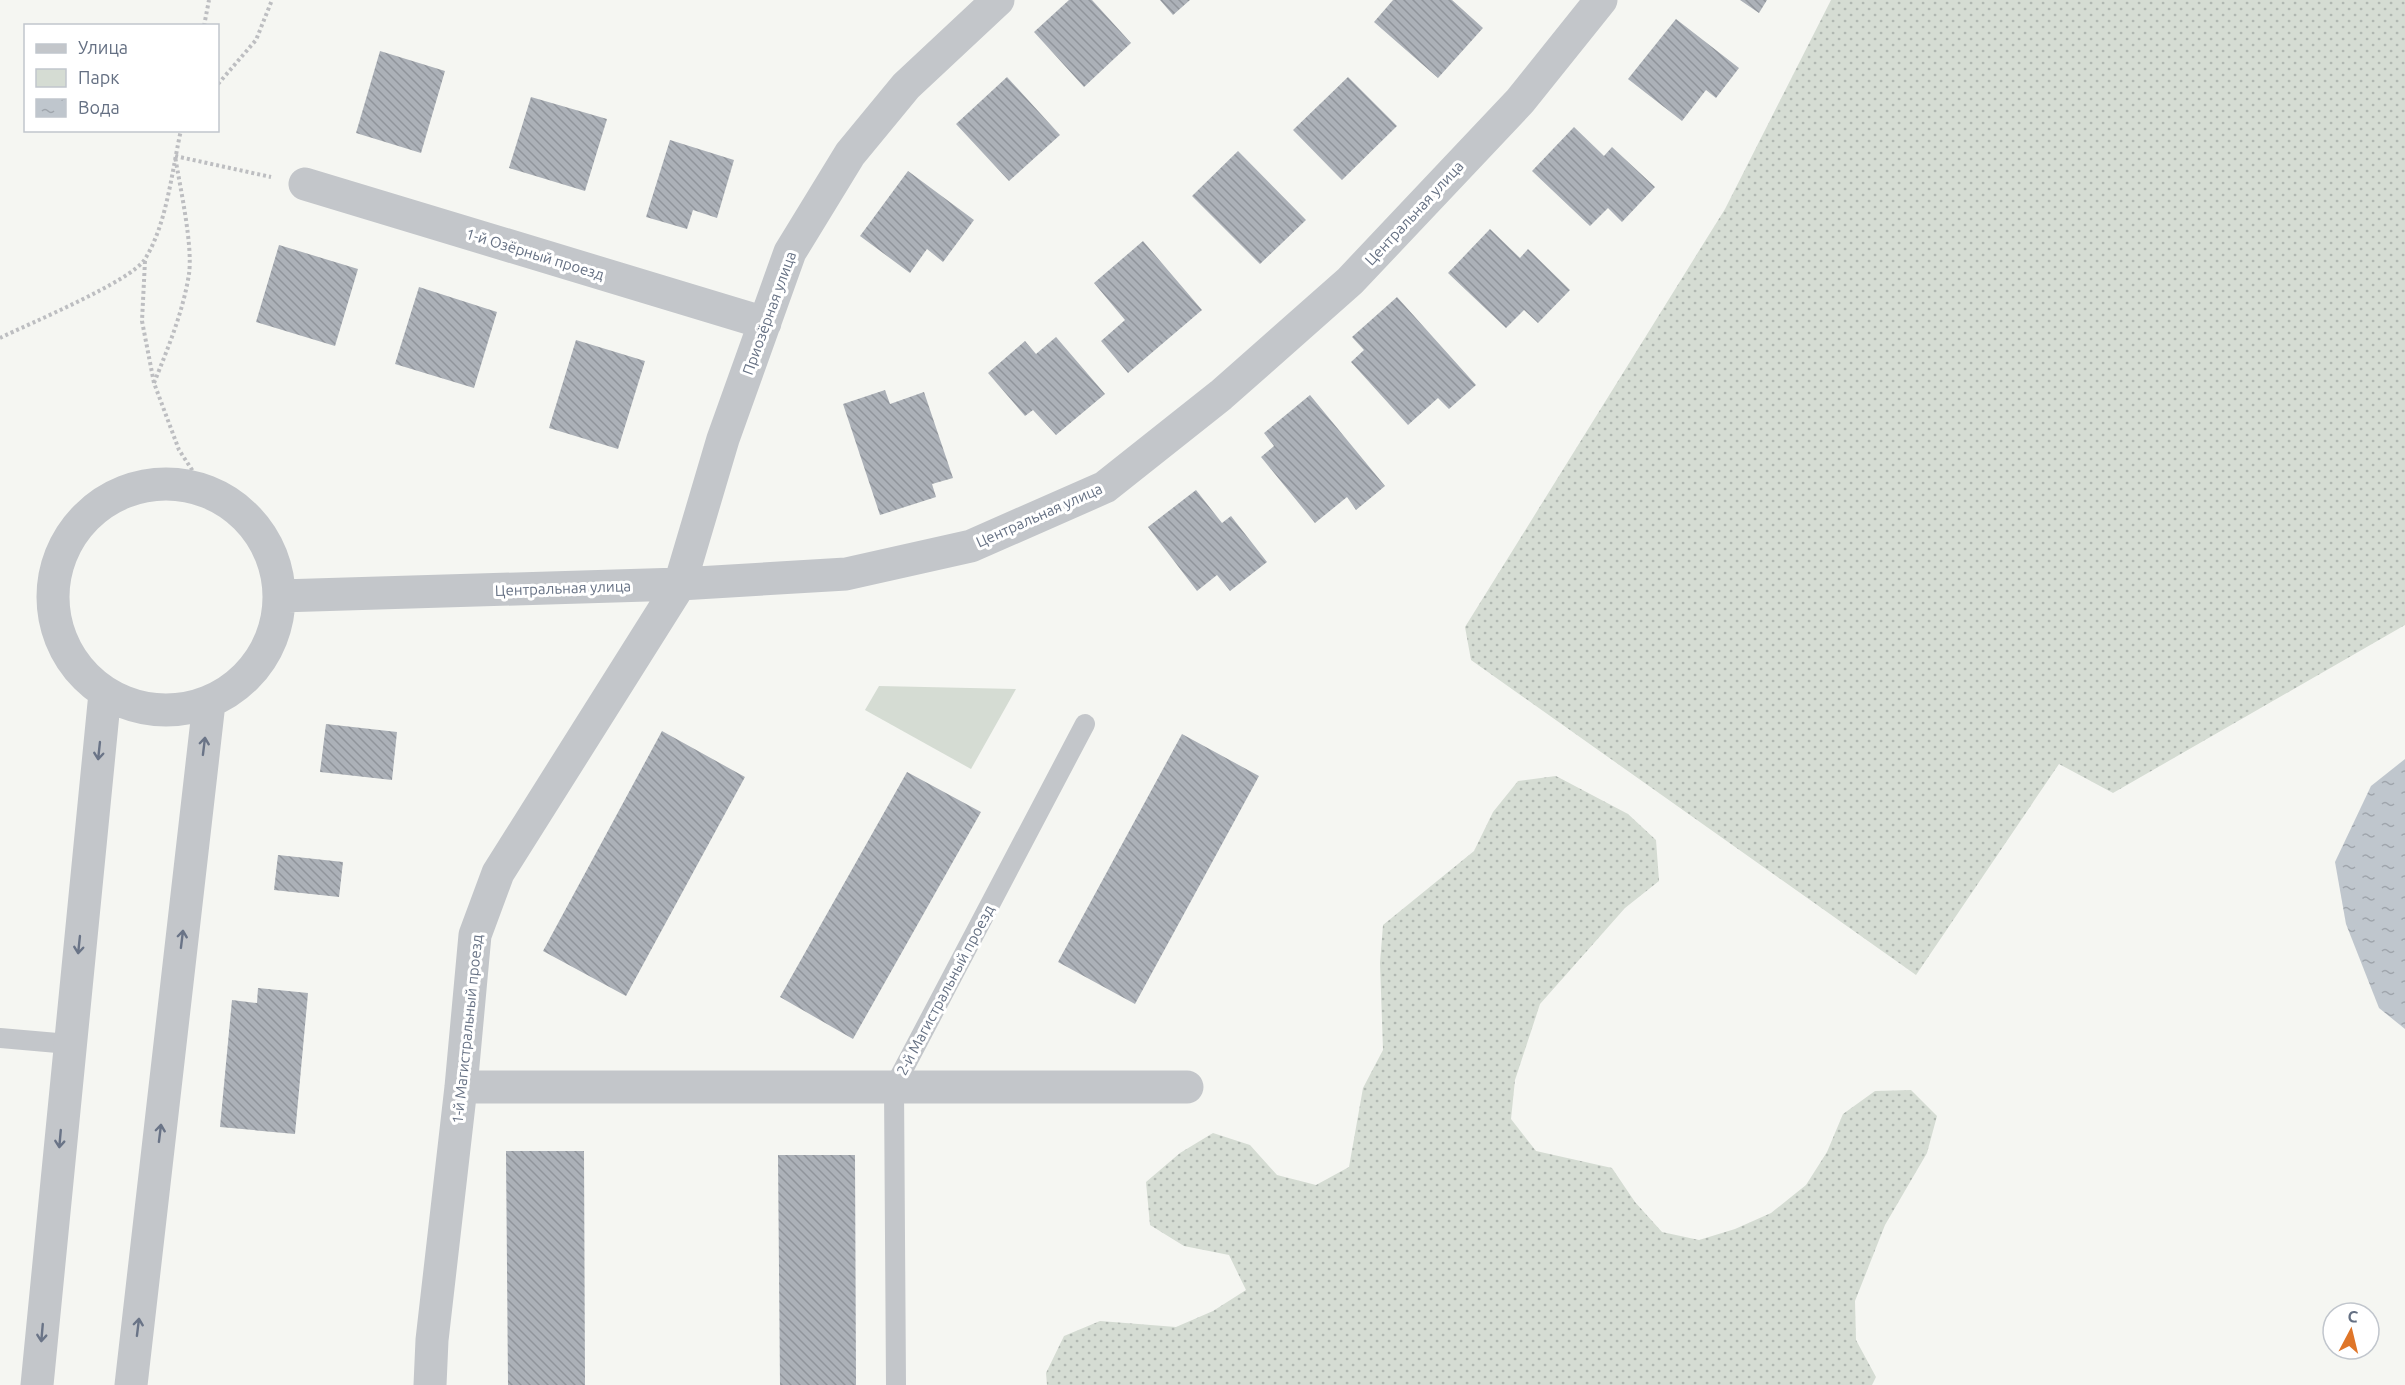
<svg xmlns="http://www.w3.org/2000/svg" width="2405" height="1385" font-family="Ubuntu,sans-serif">
  <style>
    .grass { fill: url(#grass-dots) }
    .park { fill: #d5dcd3 }
    .water { fill: url(#water-ripples) }
    .building { fill: url(#building-back-hatch) }
    .lines { fill: none; stroke-linecap: round; stroke-linejoin: round }
    .path { stroke: #bdbec1; stroke-width: 4; stroke-dasharray: 3 3; stroke-linecap: butt }
    .lane { stroke: #c3c6ca; stroke-width: 20 }
    .street { stroke: #c3c6ca; stroke-width: 33 }
    .oneway { stroke: #6a7487 }
    .labels { text-anchor: middle; dominant-baseline: central; stroke-width: 6; stroke-linejoin: round; paint-order: stroke }
    .street-label { font-size: 15px; fill: #657083; stroke: #fff }
  </style>
  <defs>
    <pattern id="grass-dots" width="8" height="8" patternUnits="userSpaceOnUse" patternTransform="scale(1.5)"><rect width="8" height="8" fill="#d5dcd3"/><path d="M2 2h.1M6 6h.1" fill="none" stroke="#b0b7b1" stroke-width="1.8" stroke-linecap="round"/></pattern>
    <pattern id="water-ripples" width="26" height="14" patternUnits="userSpaceOnUse" patternTransform="scale(1.5)"><rect width="26" height="14" fill="#bfc6cd"/><path d="M2 4q2-2 4 0t4 0M15 11q2-2 4 0t4 0" fill="none" stroke="#9fa5ac"/></pattern>
    <pattern id="building-back-hatch" width="6" height="6" patternUnits="userSpaceOnUse" patternTransform="scale(1.5)"><rect width="6" height="6" fill="#acb1b8"/><path d="M-1 5l2 2M0 0l6 6M5-1l2 2" fill="none" stroke="#90949b"/></pattern>
  </defs>
  <rect width="100%" height="100%" fill="#f5f6f2"/>
  <path class="grass" d="M1831,0h574v625l-292,168 -54,-29 -143,211 -445,-315 -6,-33 260,-418z
    M1556,776l72,38 28,26 3,41 -34,27 -85,96 -25,76 -4,39 25,32 76,17 23,34 27,30 37,8 36,-11 36,-16 35,-28 21,-33 16,-38 32,-23 36,-1 26,26 -10,37 -42,72 -30,76 1,39 20,37 -4,8h-825l-1,-12 18,-37 36,-15 76,6 37,-16 33,-21 -17,-35 -45,-9 -34,-21 -4,-43 34,-29 33,-20 37,12 27,30 39,10 33,-18 14,-79 20,-38 -3,-87 3,-38 91,-74 19,-39 25,-31z"/>
  <path class="park" d="M879,686l137,3 -45,80 -106,-59z"/>
  <path class="water" d="M2405,759v270l-26,-21 -33,-84 -11,-62 36,-76z"/>
  <path class="building" d="M1069,0h23l39,43 -47,44 -50,-55z
    M1160,0h30l-17,15z
    M1393,0h59l31,28 -45,50 -64,-56z
    M1740,0h27l-8,13z
    M1676,19l63,49 -23,30 -10,-8 -24,31 -54,-42z
    M380,51l65,20 -24,82 -65,-20z
    M1007,77l53,58 -51,46 -53,-57z
    M1348,77l49,49 -55,54 -49,-50z
    M531,97l76,22 -22,72 -76,-23z
    M1574,127l30,29 8,-9 43,40 -33,35 -14,-14 -18,18 -58,-55z
    M670,140l64,20 -17,58 -24,-8 -6,19 -41,-12z
    M1238,151l68,69 -46,44 -68,-68z
    M908,171l66,49 -31,42 -16,-13 -17,24 -50,-37z
    M1490,229l30,29 8,-9 42,41 -32,33 -14,-13 -18,18 -58,-55z
    M1143,241l59,69 -74,63 -27,-32 24,-21 -31,-37z
    M279,245l79,24 -23,77 -79,-24z
    M419,287l78,25 -23,76 -79,-24z
    M1397,297l79,88 -27,24 -11,-11 -30,27 -57,-63 13,-12 -12,-13z
    M1056,337l49,57 -49,41 -23,-25 -8,6 -37,-43 37,-32 11,13z
    M576,340l69,21 -27,88 -69,-21z
    M885,390l5,14 34,-12 29,86 -21,6 4,13 -56,18 -37,-111z
    M1310,395l75,91 -29,24 -9,-13 -32,26 -54,-66 13,-11 -10,-13z
    M1196,490l26,33 9,-7 36,46 -37,29 -13,-16 -20,16 -49,-64z
    M326,724l71,8 -5,48 -72,-8z
    M662,731l83,46 -119,219 -83,-45z
    M1182,734l77,42 -124,228 -77,-42z
    M907,772l74,40 -128,227 -73,-42z
    M278,855l65,7 -4,35 -65,-7z
    M258,988l50,5 -13,141 -75,-7 12,-127 25,3z
    M506,1151h78l1,234h-77z
    M778,1155h77l1,230h-76z"/>
  <g class="lines">
    <path class="path" d="M204,26l5,-26
      M218,84l38,-44 16,-40
      M145,261l-3,60 12,62 25,67 27,41
      M0,338c28,-14 132,-57 145,-79 22,-35 27,-89 36,-129
      M154,383c14,-35 29,-71 35,-109 4,-29 -9,-87 -14,-118l96,21"/>
    <path class="lane" d="M0,1038l69,6
      M896,1385l-2,-298 191,-363"/>
    <path class="street" d="M305,184l460,139
      M53 597a113 113 0 1 1 226 0a113 113 0 1 1-226 0Z
      M280,596l400,-12 166,-10 125,-28 134,-59 116,-92 129,-114 170,-180 81,-101
      M461,1087h726
      M37,1385l68,-692
      M131,1385l78,-682
      M430,1385l2,-45 29,-253 14,-152 23,-62 182,-289 43,-145 67,-187 60,-98 56,-68 92,-86"/>
  </g>
  <defs><path id="oneway-shaft" d="M-6 0H5M1.5-3L5.5 0L1.5 3" fill="none" stroke-width="1.6" stroke-linecap="round" stroke-linejoin="round" transform="scale(1.5)"/></defs>
  <g class="oneway">
    <use href="#oneway-shaft" transform="translate(204 746) rotate(-83)"/>
    <use href="#oneway-shaft" transform="translate(99 751) rotate(96)"/>
    <use href="#oneway-shaft" transform="translate(182 939) rotate(-83)"/>
    <use href="#oneway-shaft" transform="translate(79 945) rotate(96)"/>
    <use href="#oneway-shaft" transform="translate(160 1133) rotate(-83)"/>
    <use href="#oneway-shaft" transform="translate(60 1139) rotate(95)"/>
    <use href="#oneway-shaft" transform="translate(138 1327) rotate(-83)"/>
    <use href="#oneway-shaft" transform="translate(42 1333) rotate(95)"/>
  </g>
  <g class="labels">
    <g class="street-label">
      <text transform="translate(1414 213) rotate(-47)">Центральная улица</text>
      <text transform="translate(535 254) rotate(17)">1-й Озёрный проезд</text>
      <text transform="translate(769 313) rotate(-70)">Приозёрная улица</text>
      <text transform="translate(1039 515) rotate(-24)">Центральная улица</text>
      <text transform="translate(563 588) rotate(-2)">Центральная улица</text>
      <text transform="translate(945 990) rotate(-62)">2-й Магистральный проезд</text>
      <text transform="translate(467 1029) rotate(-84)">1-й Магистральный проезд</text>
    </g>
  </g>
  <rect x="24" y="24" width="195" height="108" fill="#ffffff" stroke="#c1c6cd" stroke-width="1.5"/>
  <rect x="36" y="44" width="30" height="9" fill="#c3c6ca" stroke="#c1c6cd" stroke-width="1.5"/>
  <text x="78" y="54" font-size="18" fill="#657083">Улица</text>
  <rect x="36" y="69" width="30" height="18" fill="#d5dcd3" stroke="#c1c6cd" stroke-width="1.5"/>
  <text x="78" y="84" font-size="18" fill="#657083">Парк</text>
  <rect x="36" y="99" width="30" height="18" fill="url(#water-ripples)" stroke="#c1c6cd" stroke-width="1.5"/>
  <text x="78" y="114" font-size="18" fill="#657083">Вода</text>
  <g transform="translate(2351 1331) rotate(7)"><circle r="28" fill="#ffffff" stroke="#c1c6cd" stroke-width="1.5"/>
  <path d="M0-4.5L10 22L0 15L-10 22Z" fill="#df7528"/>
  <text y="-9" font-size="16" font-weight="bold" text-anchor="middle" fill="#657083">С</text>
  </g>
</svg>
